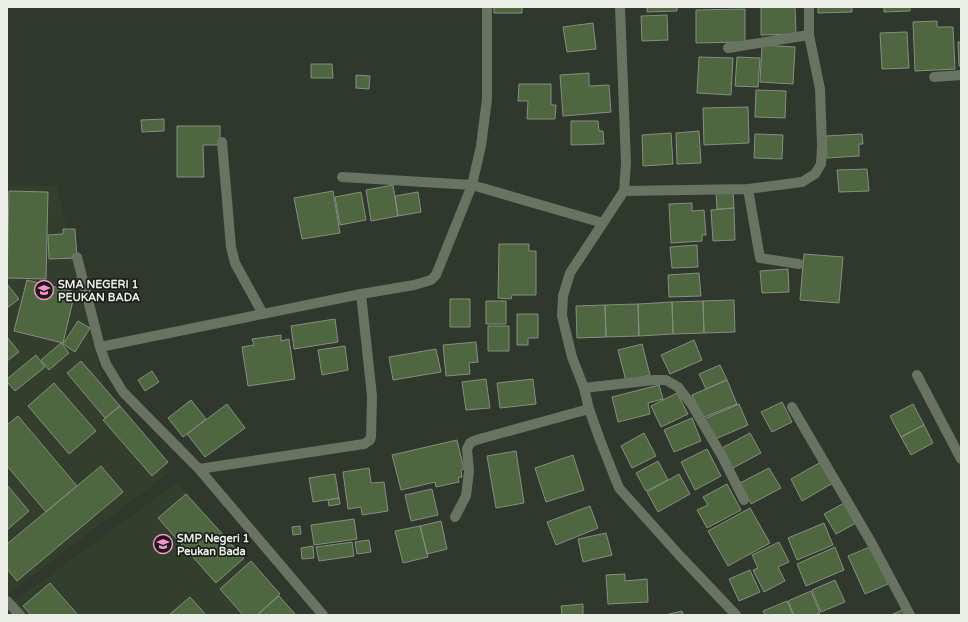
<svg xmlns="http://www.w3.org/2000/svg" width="968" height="622" font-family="'Varela Round',sans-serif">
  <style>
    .built { fill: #333e2c }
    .building { fill: #4f6740; stroke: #868e81 }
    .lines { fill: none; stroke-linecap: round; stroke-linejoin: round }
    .minor { stroke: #687362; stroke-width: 10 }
    .labels { text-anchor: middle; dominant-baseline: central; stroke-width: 3.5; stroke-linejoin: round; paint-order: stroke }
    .poi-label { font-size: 11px; font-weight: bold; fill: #eaeee7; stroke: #1a1d18; text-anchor: start }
  </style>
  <rect width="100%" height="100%" fill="#30372c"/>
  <path class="built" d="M7,185l50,1 49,209 64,77 -163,123z
    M178,482l118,133h-289v-9z"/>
  <path class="building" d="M494,7h28v6h-28z
    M647,7h30v4l-30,1z
    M761,7h34l1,27 -35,1z
    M818,7h34v5l-34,1z
    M884,7h26v4l-26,1z
    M745,9v33l-49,1v-33z
    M667,15l1,25 -26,1 -1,-25z
    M937,21v6h16l2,42 -40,2 -2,-49z
    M593,23l3,26 -29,3 -4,-25z
    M907,32l2,36 -27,1 -2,-36z
    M958,42h3v24h-2z
    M762,45l33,2 -2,37 -33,-2z
    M699,57l34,1 -2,37 -34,-2z
    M737,57l23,1 -2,29 -23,-1z
    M311,64h21l1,14h-22z
    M589,73v13l20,-1 2,27 -48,4 -3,-41z
    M356,75l14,1 -1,13 -13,-1z
    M519,84h32v21h5l-1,14h-28l1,-18h-10z
    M756,90l30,1 -1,27 -30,-1z
    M748,107l1,36 -45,2 -1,-37z
    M164,119v12l-22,1 -1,-12z
    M571,121h27l1,10h4l1,13 -33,1z
    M177,126h43v19h-17l1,32h-27z
    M699,131l2,32 -24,1 -1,-31z
    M671,133l2,31 -30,2 -1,-31z
    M755,134l28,1 -1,24 -28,-1z
    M862,134l1,10h-4v12l-32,2 -1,-22z
    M867,169l2,22 -30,1 -2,-22z
    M393,185l5,31 -27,5 -5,-31z
    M9,191l39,1 -2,87 -39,-1z
    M333,191l7,42 -38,6 -8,-41z
    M733,191l1,17 -17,1 -1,-17z
    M361,192l5,28 -26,5 -5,-28z
    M418,192l3,20 -23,4 -3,-20z
    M692,203v8l12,-1 2,25h-4v6l-31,2 -2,-39z
    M734,208l1,32 -22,1 -2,-31z
    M63,229h12l2,29 -28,1 -1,-24 15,-1z
    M499,244h30v7h7v44h-24l-1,4 -13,-1z
    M697,245l1,22 -26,1 -2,-21z
    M804,254l39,3 -4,46 -39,-3z
    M788,269l1,23 -27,1 -2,-22z
    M699,273l2,23 -32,1 -1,-22z
    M27,280l48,12 -12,51 -49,-12z
    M7,284l12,15 -12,9z
    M450,299h20v28h-20z
    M734,300l1,32 -31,1 -1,-32z
    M486,301h20v23h-20z
    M703,301l1,32 -31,1 -1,-32z
    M672,302l1,32 -34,2 -1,-32z
    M638,304l1,32 -33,1 -1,-32z
    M605,305l1,32 -29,1 -1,-32z
    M517,314h21v24h-10v7h-11z
    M335,319l3,23 -44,7 -3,-23z
    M78,321l12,7 -15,24 -12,-8z
    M488,326h21v25h-21z
    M281,335v6l8,-2 6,40 -47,7 -6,-39 12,-2 -2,-6z
    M7,337l12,15 -12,9z
    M694,340l8,20 -32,14 -9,-19z
    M476,342l2,20 -9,1 1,11 -24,2 -3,-31z
    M61,343l8,10 -20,17 -8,-10z
    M642,344l8,31 -24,6 -8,-31z
    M345,346l3,24 -26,5 -4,-25z
    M436,349l5,23 -48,8 -4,-23z
    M36,355l9,12 -30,24 -8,-9v-3z
    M81,361l39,45 -15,12 -38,-45z
    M720,365l7,15 -21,9 -7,-15z
    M152,371l7,11 -14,9 -7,-11z
    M486,379l4,29 -24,2 -4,-28z
    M533,379l3,25 -36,4 -3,-25z
    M727,380l10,24 -35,14 -10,-23z
    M54,383l42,48 -27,23 -41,-48z
    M659,385l4,14 -15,4 2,11 -32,8 -6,-25z
    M677,393l11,21 -27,13 -10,-21z
    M191,400l15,19 -23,18 -15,-19z
    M782,402l10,20 -20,10 -11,-20z
    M227,404l18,24 -40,29 -18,-23z
    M739,404l9,21 -35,15 -9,-21z
    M913,404l11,21 -23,12 -11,-21z
    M120,406l48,56 -16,14 -49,-56z
    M18,416l59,70 -31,26 -39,-46v-41z
    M692,418l9,23 -27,11 -10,-22z
    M924,425l9,18 -22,12 -10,-18z
    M644,433l12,23 -24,12 -11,-22z
    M750,433l11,20 -30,16 -11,-20z
    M457,440l7,29 -3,1 1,7 -4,1 1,4 -23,5 -1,-5 -34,8 -9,-35z
    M707,449l14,27 -26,14 -14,-28z
    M516,451l8,52 -28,5 -9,-52z
    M573,455l11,35 -38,12 -11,-34z
    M658,461l10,19 -22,11 -10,-18z
    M821,462l12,21 -31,18 -11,-22z
    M101,466l22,26 -106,89 -10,-12v-25z
    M369,468l2,15 13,-1 4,29 -26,4 -1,-8 -13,2 -5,-37z
    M769,468l12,20 -30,16 -11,-21z
    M335,474l4,24 -26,4 -4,-24z
    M679,474l11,20 -32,18 -11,-20z
    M727,484l14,26 -34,18 -10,-18 11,-5 -5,-8z
    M7,485l22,26 -22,19z
    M432,489l6,26 -27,6 -6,-26z
    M186,494l58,64 -28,25 -58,-65z
    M339,498l1,6 -11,2 -1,-6z
    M846,502l12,20 -22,12 -12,-20z
    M590,506l8,22 -42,17 -9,-23z
    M750,508l20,35 -42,23 -20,-35z
    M354,519l3,20 -43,6 -3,-20z
    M441,521l6,28 -20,5 -7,-28z
    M824,523l9,22 -36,15 -9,-22z
    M300,526l1,8 -8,1 -1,-8z
    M420,526l8,31 -25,6 -8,-32z
    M606,533l6,22 -29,7 -5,-23z
    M369,540l2,12 -14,2 -2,-12z
    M352,542l2,14 -35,5 -3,-14z
    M779,542l10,20 -11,5 7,14 -21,11 -11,-22 5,-2 -6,-13z
    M313,546l1,12 -12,1 -1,-11z
    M872,546l16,38 -23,10 -17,-38z
    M835,547l9,23 -38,16 -9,-22z
    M251,561l29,33 -23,21h-14l-23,-26z
    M750,570l10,22 -21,9 -10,-22z
    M625,574v7l22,-2 1,23 -40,2 -2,-29z
    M835,580l10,22 -24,10 -9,-22z
    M50,583l28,32h-47l-8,-9z
    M811,591l9,22 -5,2h-21l-6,-14z
    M279,596l17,19h-39z
    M190,597l16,18h-37z
    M787,601l6,14h-28l-2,-4z
    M583,604v11h-21l-1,-9z
    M904,609l3,6h-16z
    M682,611l1,4h-18z"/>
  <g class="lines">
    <path class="minor" d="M620,7l6,156 -2,28 -54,82 -7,23 -1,20 10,41 12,31 5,21 11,31 19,48 61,68 56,59
      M728,48l81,-13
      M934,77l27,-2
      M222,142l9,105 4,16 28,51
      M342,177l130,8 131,38
      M748,189l12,69 39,6
      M624,191l124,-2 54,-7 13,-8 6,-10 1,-18 -2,-57 -11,-54v-28
      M77,257l23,90 6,17 17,28 76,77 124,146
      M100,347l261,-53 53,-9 17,-5 5,-5 36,-90 9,-39 6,-47v-92
      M917,375l44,84
      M584,388l70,-8h12l12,7 14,18 30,51 22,44
      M792,407l79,135 39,73
      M199,469l165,-25 6,-4 1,-3 1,-41 -11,-102
      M455,517l11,-21 3,-25 -2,-22 3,-6 6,-3 113,-31
      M7,601l13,14"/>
  </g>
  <defs>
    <g id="school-ring" transform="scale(1)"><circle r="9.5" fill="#1a1d18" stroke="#f790ce" stroke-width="1.5"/><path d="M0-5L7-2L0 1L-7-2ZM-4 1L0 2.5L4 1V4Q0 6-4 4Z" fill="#f790ce"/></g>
  </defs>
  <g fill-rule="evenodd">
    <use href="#school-ring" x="44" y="290"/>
    <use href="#school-ring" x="163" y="544"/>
  </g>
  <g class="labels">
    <g class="poi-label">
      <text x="58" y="284">SMA NEGERI 1<tspan x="58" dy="13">PEUKAN BADA</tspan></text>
      <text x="177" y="538">SMP Negeri 1<tspan x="177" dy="13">Peukan Bada</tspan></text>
    </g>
  </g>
  <rect width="968" height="622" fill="none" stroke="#eaeee7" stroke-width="16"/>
</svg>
